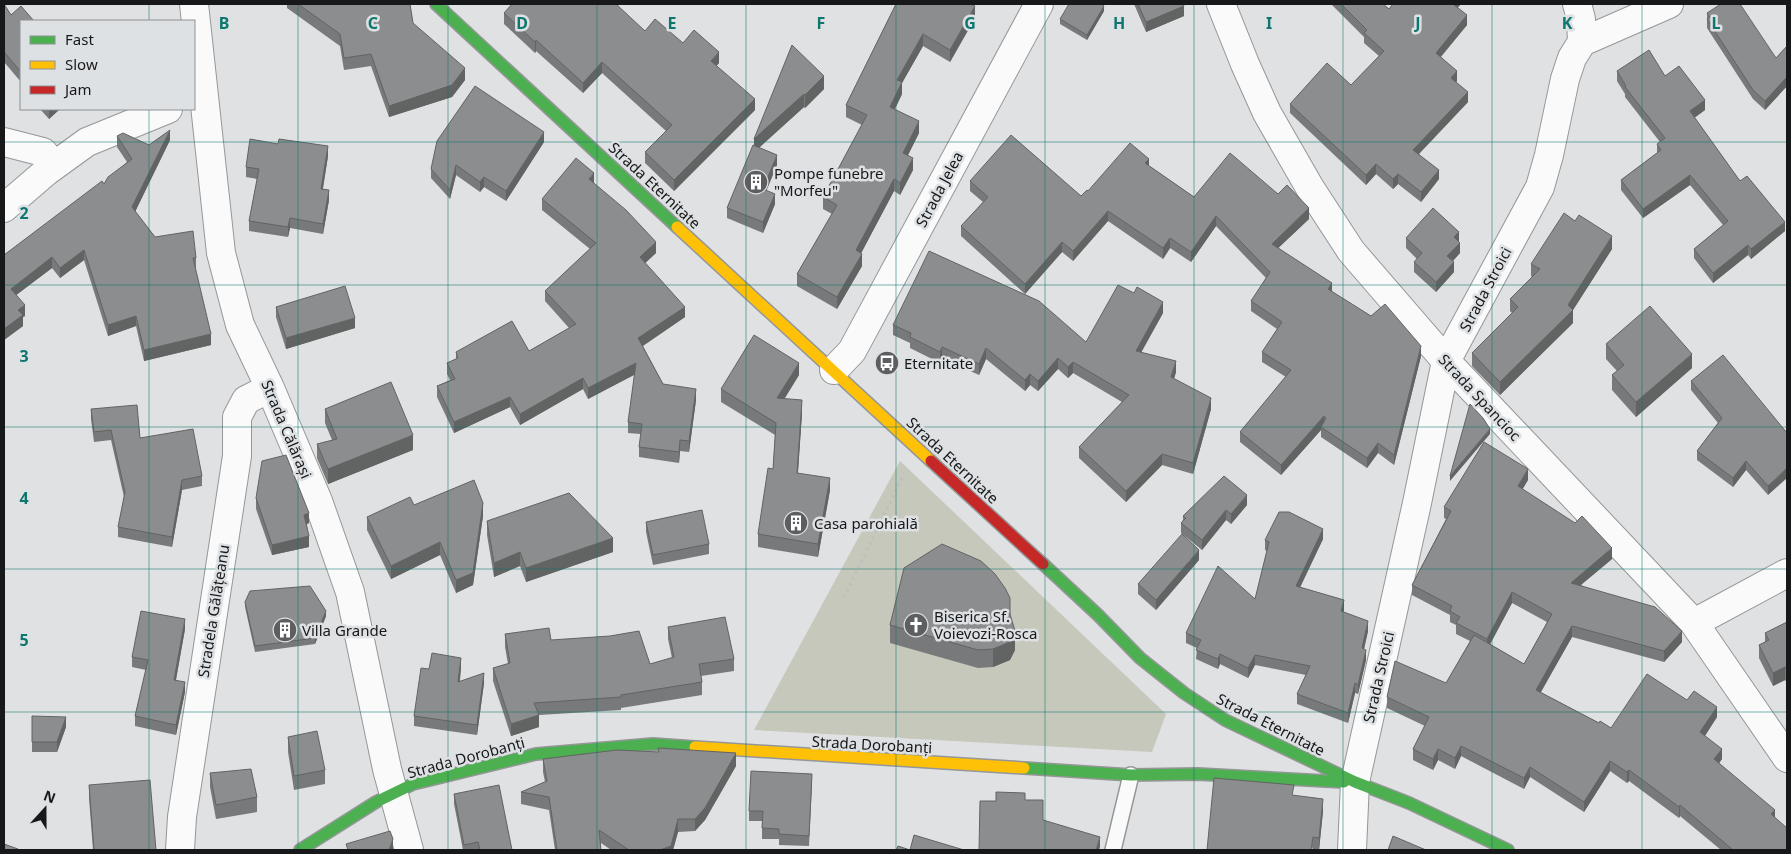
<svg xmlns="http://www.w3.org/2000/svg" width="1791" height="854" font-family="'Noto Sans',sans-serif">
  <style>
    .green { fill: #c5c8ba }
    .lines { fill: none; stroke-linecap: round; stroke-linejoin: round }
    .lane-casing { stroke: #959697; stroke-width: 18 }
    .street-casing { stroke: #959697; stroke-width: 30 }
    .fast-casing { stroke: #959697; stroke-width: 14 }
    .slow-casing { stroke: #959697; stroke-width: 14 }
    .jam-casing { stroke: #959697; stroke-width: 14 }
    .path { stroke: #bfbfc0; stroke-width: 3; stroke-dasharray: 2.5 4; stroke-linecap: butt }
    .lane { stroke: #fafafb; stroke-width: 15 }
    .street { stroke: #fafafb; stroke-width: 28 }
    .fast { stroke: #4caf50; stroke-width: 11 }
    .slow { stroke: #ffc107; stroke-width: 11 }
    .jam { stroke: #c62828; stroke-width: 11 }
    .wall { fill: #78797a; fill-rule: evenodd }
    .shaded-wall { fill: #626363 }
    .building { fill: #8c8d8e; stroke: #626363 }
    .grid { fill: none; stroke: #0f766e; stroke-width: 1; stroke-opacity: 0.55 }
    .labels { text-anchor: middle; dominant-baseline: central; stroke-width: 5; stroke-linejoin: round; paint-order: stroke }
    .poi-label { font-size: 15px; fill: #171819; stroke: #dee1e4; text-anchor: start }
    .street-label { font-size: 15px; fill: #171819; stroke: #dee1e4 }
    .grid-label { font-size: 16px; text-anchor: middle; font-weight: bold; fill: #0f766e; stroke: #dee1e4; stroke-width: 5; stroke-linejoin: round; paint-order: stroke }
  </style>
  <rect width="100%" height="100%" fill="#dfe1e3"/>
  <path class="green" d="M900,461l266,253 -14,38 -398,-22z"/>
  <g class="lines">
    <g class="lane-casing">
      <path id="lane" d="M1113,850l18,-75"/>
    </g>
    <g class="street-casing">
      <path id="street" d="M194,4l27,249 19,72 30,63 48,113 32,91 37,177 22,81
        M1221,4l24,60 22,49 43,75 41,63 95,110 248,262 93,135
        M1577,4l4,15 1,23
        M4,142l39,10 11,14
        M4,208l43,-37 40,-29 81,-33
        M834,370l18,-19 187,-347
        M1694,623l93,-50
        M180,850l2,-33 55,-361v-39l9,-17 24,-12
        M1352,850l3,-68 62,-279 29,-142 94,-174 9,-32 16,-76 7,-21 10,-16 87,-38"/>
    </g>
    <g class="fast-casing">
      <path id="fast" d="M436,4l241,223
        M1043,564l55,51 42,43 44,35 41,27 130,62 54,21 99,47
        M1024,768l107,7 67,-1 146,8
        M300,850l76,-48 37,-18 123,-30 117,-10 42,3"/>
    </g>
    <g class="slow-casing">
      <path id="slow" d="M677,227l254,234
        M695,747l329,21"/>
    </g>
    <g class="jam-casing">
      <path id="jam" d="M931,461l112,103"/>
    </g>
    <path class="path" d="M844,597l60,-123"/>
    <use href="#lane" class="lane"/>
    <use href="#street" class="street"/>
    <use href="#fast" class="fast"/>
    <use href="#slow" class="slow"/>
    <use href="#jam" class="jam"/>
  </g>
  <path class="wall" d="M4,4l7,11 10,6v61l-17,-20z
    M287,4h123l3,19 52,57 -13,17 -63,20 -18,-51 -27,4 -4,-24 -53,-38z
    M896,4l79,14 -25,44 -27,-16 -21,37v11l-7,15 24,24 -11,22 5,15 -13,25 -6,-4 -33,62 1,13 -25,43 -40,-23v-12l35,-60 -9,-5v-12l39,-72 -16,-8v-12z
    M1134,4h49l1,12 -38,16z
    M1331,4h52l6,5 4,-5h68l-4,3 10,18 -26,32 16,24 -1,1 12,20 -49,52 20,25 -18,23 -23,-18 -5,5 -17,-15 -10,11 -76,-72v-9l61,-19 28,-29 -15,-13v-6z
    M1104,11l-17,29 -27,-16v-5z
    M504,13l141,18 38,12 36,20 -3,3 39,44 -81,81 -29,-28v-11l21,-21 -64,-58 -19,20 -47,-42 -1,2 -31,-29z
    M1707,13l69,45 11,-12v41v-1l-22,24 -12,-11 -46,-71z
    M792,45l32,44 -19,19 -1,-1 -45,41 18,17 -11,26 9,13 -12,29 -36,-15v-10l27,-62z
    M1617,71l48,5 40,34 -11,8 46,63 45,50 -34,28 -3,-4 -35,28 -19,-25v-9l29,-24 -33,-40 -47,33 -22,-28v-10l36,-27v-9l3,-2 -35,-45v-3l-8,-13z
    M40,109h20l-11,10z
    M117,136l32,9 21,-5 -35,72 20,25 41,21v10h-1l16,77 -67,16 -8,-35 -28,10 -24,-76 -24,18 -8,-10 -36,27 9,21 -2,1v9l-19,14v-85l100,-71 23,-22 -10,-15z
    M544,142l-38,59 -22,-14 -4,5 -24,-17 -6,24 -19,-21v-9z
    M328,156l-5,33 6,11 -6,34 -33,-6 -2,9 -39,-6v-10l8,-42 -11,-2v-10z
    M1149,166l45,31 84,-3 31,25 -31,29 54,44 89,64 -27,109 -16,-12 -11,15 -46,-31v-7l-40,45 -41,-33v-10l46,-55 -24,-15v-10l15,-23 -26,-18v-10l15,-23 -50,-52 -25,36 -21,-14 -7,11 -55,-38 -35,40 -11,-9 -37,42 -64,-58v-10l22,-24 -13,-11v-10l111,15z
    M594,184l62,69 -11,10 40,54 -42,29 20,38 33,16 -7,52 -9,-1 -1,12 -40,-6v-10l2,-13 -13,-1v-11l7,-48 -47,25 -5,-10 -63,36 -10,-18 -56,26 -17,-36v-11l13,-6 -3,-6v-11l9,-4v-7l73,-1 40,-23 -24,-27v-10l45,-42 -48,-39v-11z
    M1406,238l53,4 1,11 -7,8 1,11 -18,20 -22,-20v-10l3,-3 -11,-11z
    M1612,249l-39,61v13l-73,72 -28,-29v-13l40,-40 -2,-2v-12l22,-22 -1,-1v-12z
    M276,307l79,21 -69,21 -10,-32z
    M1163,313l-22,39 35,20 -2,7 37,30 -18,65 -31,-9 -36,37 -47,-44v-11l43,-45 -49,-29 -5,5 -10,-9 -20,22 -8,-6 -5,6 -39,-32 -7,16 -37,-17 -2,5 -30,-15v-5l-17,-8v-10l193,17z
    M1606,344l86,24 -56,49 -24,-27v-15l5,-4 -11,-12z
    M799,375l-15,24 18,14 -4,60 32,17 -12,67 -60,-10v-13l15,-65 2,-34 -54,-33v-13z
    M1691,381l96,52 -19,62 -22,-25 -13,17 -36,-27v-9l21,-28 -27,-33z
    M91,409l111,67v10l-20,4 -10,57 -54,-10v-10l6,-30 -13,-57 -17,2 -3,-23z
    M325,409l88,41 -85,34 -11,-26v-14l15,-4 -7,-17z
    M1528,480l-6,9 90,70 -31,26 101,57 -18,20 -92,-25 -32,55 59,31 12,5 76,-28 30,17 -12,19 17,23 -3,4 56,54 12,33h-66l-41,-34 -1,2 -50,-37 -2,2 -17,-12 -26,41 -54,-35 -6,12 -63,-33 -6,13 -17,-9 -5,10 -20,-10v-11l12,-23 -38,-18v-11l59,-14 24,-42 -14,-7v-9l-6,-3v-7l-38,-20v-10l34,-66 -2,-1v-11zM1512,603l35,19 -23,42 -34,-20z
    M256,498l53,25 -2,1 2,23 -37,8 -16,-46z
    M414,505l69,11 -10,69 -17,8 -16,-38 -49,24 -24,-49v-13z
    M1247,505l-16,19 -5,-4 -24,30 -21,-17v-10l2,-3v-4z
    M487,521l126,31 -87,30 -6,-16 -26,11 -7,-42z
    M646,522l63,22v10l-56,11 -7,-33z
    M1323,539l-23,48 44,23 -1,2 25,19 -4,18 2,11 -8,34 -3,-1 -7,30 -51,-19v-10l9,-19 -51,-10 -7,13 -28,-14 -2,5 -22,-10 1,-11 -11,-5v-10l69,-34 12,-48 -2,-1v-10z
    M1199,560l-43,50 -18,-16v-10z
    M245,602l81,14 -11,28 -60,8 -10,-45z
    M1010,614l5,36 -5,10 -17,7 -15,1 -88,-25v-18z
    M1787,622v61l-2,-3 -12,6 -14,-28v-13l6,-3v-9z
    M668,627l66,32v12l-33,5 1,6v13l-81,13v2l-82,5v12l-28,9 -18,-55v-13l15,-4 -3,-17v-13l46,6 99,24 22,-6 -4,-19z
    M185,629l-9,51 9,12 -9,43 -41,-9v-10l11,-46 -14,-3v-10z
    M461,668l-1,13 24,2 -7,52 -63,-9v-10l15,-47z
    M32,716l34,11 -9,25h-25z
    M288,737l37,33v14l-31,6 -6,-38z
    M543,759l193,7 -31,54 -10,11 -17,1 -5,18h-62l-10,-7v7h-46l-6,-40 -28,-6v-12l24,-10 -2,-10z
    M210,773l47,24v15l-41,7 -6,-32z
    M812,784l-3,62 -30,-1v-6h-17v-18h-13v-10z
    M89,785l67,65h-63l-4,-52z
    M454,794l58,56h-49l-9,-46z
    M1294,796l29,15 -4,39h-6z"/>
  <path class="shaded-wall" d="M1453,4h8l-8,9z
    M975,6v12l-25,44v-12z
    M1104,6v5l-17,29v-5z
    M1184,6v10l-38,16v-10z
    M1467,15v10l-31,37v-9z
    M923,34v12l-21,37v11l-12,25v-12l7,-27z
    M536,40v11l-1,2v-11z
    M719,52v11l-8,9v-11z
    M602,62v11l-19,20v-10z
    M465,68v12l-13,17 -63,20v-11z
    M1457,71v10l-6,6v-9z
    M824,76v13l-19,19v-13z
    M1787,77v9l-22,24v-9z
    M1468,92v10l-55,58v-10z
    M804,94v13l-50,45v-13z
    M755,99v11l-81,81v-11z
    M1705,100v10l-15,11v-10z
    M49,109h11l-11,10z
    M919,121v12l-16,32v-12z
    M170,130v10l-38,78v-11z
    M544,132v10l-38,59v-10z
    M328,146v10l-7,43v-10z
    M777,155v10l-14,34v-10z
    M913,158v12l-13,25v-12z
    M1149,159v10l-4,-6z
    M1376,164v10l-10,11v-10z
    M456,165v10l-6,24v-9z
    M1439,170v9l-18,23v-10z
    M594,173v11l-5,-5z
    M1398,174v10l-5,5v-10z
    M1690,175v10l-47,33v-9z
    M484,177v10l-4,5v-10z
    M894,179v12l-38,72v-13z
    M329,190v10l-6,34v-10z
    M775,194v10l-12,29v-11z
    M1309,208v11l-37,35v-10z
    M1108,211v10l-35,40v-10z
    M1216,216v10l-25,36v-10z
    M290,218v10l-2,9v-10z
    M1785,222v9l-34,28v-10z
    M1459,232v10l-5,-5z
    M1612,236v13l-39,61v13l-73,72v-13l68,-77z
    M1170,238v10l-7,11v-11z
    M656,242v11l-16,15v-11z
    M1062,242v10l-37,42v-10z
    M1460,243v10l-13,14v-11z
    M1748,245v10l-35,28v-10z
    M84,250v10l-24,18v-10z
    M862,254v12l-25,43v-12z
    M52,257v11l-41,31v-10z
    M1454,262v10l-18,20v-10z
    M1332,283v10l-4,-4z
    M1163,302v11l-27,49v-11z
    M25,305v11l-2,1v9l-19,14v-11l14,-19z
    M685,307v10l-47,32v-11z
    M136,316v10l-28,10v-11z
    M355,318v10l-69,21v-11z
    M211,334v11l-67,16v-11z
    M1421,346v10l-27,109v-10z
    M942,347v11l-2,5v-11z
    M986,348v11l-7,16v-11z
    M1692,354v14l-56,49v-15z
    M1058,358v11l-20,22v-10z
    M1176,361v11l-5,16v-11z
    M1073,362v11l-5,5v-11z
    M636,363v11l-48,25v-11z
    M799,363v12l-22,36v-13z
    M1030,374v11l-5,6v-11z
    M583,378v11l-63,36v-11z
    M696,389v11l-7,52v-11z
    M510,397v10l-56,26v-11z
    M1211,398v11l-18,65v-11z
    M802,400v13l-5,72v-12z
    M1324,416v10l-3,1v3l-40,45v-10z
    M1490,429v5l-40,47v-5z
    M413,435v15l-85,34v-15z
    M680,440v11l-1,12v-11z
    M1378,443v10l-11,15v-10z
    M1162,454v11l-36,37v-11z
    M1746,461v9l-13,17v-9z
    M1787,468v10l-19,17v-9z
    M1528,469v11l-10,17v-11z
    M830,478v12l-12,67v-13z
    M182,480v10l-10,57v-10z
    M1247,495v10l-16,19v-10z
    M483,503v13l-10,69 -17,8v-13z
    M1226,510v10l-24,30v-10z
    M309,513v10l-5,2v-10z
    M1323,529v10l-27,57v-10z
    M309,536v11l-37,8v-10z
    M613,538v14l-87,30v-14z
    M440,542v13l-49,24v-13z
    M1612,548v11l-41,34v-10z
    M1199,550v10l-43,50v-10z
    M520,552v14l-26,11v-14z
    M1512,592v11l-25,47v-11z
    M1344,600v10l-3,11v-10z
    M326,611v5l-11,28v-6z
    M185,619v10l-11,61v-10z
    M1368,621v10l-6,27v-10z
    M1572,626v11l-36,64v-11z
    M1015,631v19l-5,10 -17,7v-18z
    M1682,631v11l-18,20v-11z
    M1366,650v10l-8,34v-9z
    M1220,654v10l-2,5v-10z
    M1255,655v10l-7,13v-10z
    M461,658v10l-3,24v-10z
    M1785,667v13l-12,6v-13z
    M484,673v10l-7,52v-10z
    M185,682v10l-9,43v-10z
    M1355,683v10l-7,30v-10z
    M1717,707v10l-17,26v-11z
    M539,715v12l-28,9v-12z
    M66,717v10l-9,25v-10z
    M1461,746v10l-6,13v-11z
    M1438,749v11l-5,10v-11z
    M1722,749v10l-8,11v-11z
    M736,753v13l-31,54 -10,11v-12z
    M1610,761v10l-26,41v-10z
    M1530,767v10l-6,12v-11z
    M1629,770v11l-2,2v-11z
    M1323,799v12l-4,39v-12z
    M1680,805v11l-1,2v-11z
    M1775,810v10l-4,-6z
    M678,819v13l-5,18h-13z
    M1100,837v10l-1,3h-3z
    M393,839v10l-1,1h-3z"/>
  <path class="building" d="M4,4l7,11 10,-9 13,15h-13v51l-17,-20z
    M298,4h112l3,19 52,45 -13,17 -63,21 -18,-52 -27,4 -4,-24z
    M512,4h104l29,27 10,-12 28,24 11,-13 25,22 -8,9 44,38 -81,81 -29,-28 27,-27 -70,-63 -19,21 -47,-43 -1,2 -31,-29z
    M896,4h74l5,2 -25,44 -27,-16 -26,46 5,2 -12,25 29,14 -16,32 10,5 -13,25 -6,-4 -38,71 6,4 -25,43 -40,-23 40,-69 -14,-8 44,-82 -21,-10z
    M1069,4h32l3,2 -17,29 -27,-16z
    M1138,4h45l1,2 -38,16z
    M1341,4h42l6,5 4,-5h60l14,11 -31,38 21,18 -6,7 17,14 -55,58 26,20 -18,22 -23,-18 -5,5 -17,-15 -10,11 -76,-71 37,-41 24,22 33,-34 -20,-18 3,-3z
    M1721,4h19l36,54 11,-12v31l-22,24 -12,-11 -46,-71 3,-2 -3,-4z
    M792,45l32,31 -19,19 -1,-1 -50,45z
    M1649,50l16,26 14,-10 26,34 -15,11 50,70 7,-5 38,46 -34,27 -3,-4 -35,28 -19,-24 34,-28 -38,-46 -47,34 -22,-29 40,-30 -4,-6 8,-6 -40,-51 1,-1 -9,-15z
    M475,86l69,46 -38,59 -22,-14 -4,5 -24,-17 -6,25 -19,-21 6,-28z
    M170,130l-38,77 23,30 38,-6 3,27h-3l18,76 -67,16 -8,-34 -28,9 -24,-75 -24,18 -8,-11 -41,32 14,16 -7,5 5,5 -19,14v-74l98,-74 2,3 4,-7 24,-18 -15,-23 6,-3 26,12z
    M1011,135l70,61 6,-6 1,1 42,-48 19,16 -4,4 49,34 36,-44 48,41 9,-9 22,23 -37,36 60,39 -4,6 43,27 14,-12 36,42 -27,109 -16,-12 -11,15 -46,-31 5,-9 -2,-2 -43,49 -41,-33 51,-62 -29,-18 20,-30 -31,-21 19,-29 -54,-56 -25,36 -21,-14 -7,10 -55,-37 -35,40 -11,-9 -37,42 -64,-58 27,-29 -18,-16z
    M250,139l28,5 1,-5 49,7 -7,43 8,1 -6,34 -33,-6 -2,9 -39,-6 10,-52 -13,-2z
    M753,145l24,10 -14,34 12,5 -12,28 -36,-14z
    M576,158l18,15 -5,6 37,31 30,32 -16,15 45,50 -47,31 25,46 33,5 -7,52 -9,-1 -1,12 -40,-5 3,-23 -14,-2 8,-59 -48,25 -5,-10 -63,36 -10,-17 -56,25 -17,-36 18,-7 -8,-16 11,-5 -2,-6 56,-31 17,30 47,-27 -31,-33 51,-48 -54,-44z
    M1433,208l26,24 -5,5 6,6 -13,13 7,6 -18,20 -22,-20 8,-9 -16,-15z
    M1564,213l11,8 4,-6 33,21 -44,69 5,5 -73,72 -28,-29 46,-46 -8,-8 30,-30 -9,-5z
    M929,251l110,50 47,41 32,-57 16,8 3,-6 26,15 -27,49 40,10 -5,16 40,21 -18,65 -31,-9 -36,37 -47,-44 50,-52 -56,-33 -5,5 -10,-9 -20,23 -8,-7 -5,6 -39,-32 -7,16 -37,-17 -2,5 -30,-15 1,-4 -18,-8z
    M345,286l10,32 -69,20 -10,-31z
    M1650,306l42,48 -56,48 -24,-27 12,-10 -18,-21z
    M754,335l45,28 -22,35 25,2 -5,73 33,5 -12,66 -60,-10 10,-66 5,1 3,-46 -55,-34z
    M1723,355l64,78v35l-19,18 -22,-25 -13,17 -36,-27 25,-33 -31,-37z
    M391,382l22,53 -85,34 -11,-25 20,-5 -12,-30z
    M1470,404l13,14 7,11 -40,47z
    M137,405l3,33 53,-9 9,47 -20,4 -10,57 -54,-10 7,-35 -14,-62 -17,2 -3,-23z
    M1484,442l44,27 -10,17 57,37 7,-7 30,32 -41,35 84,24 27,24 -18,20 -92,-25 -36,64 63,33 1,-2 11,7 36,-54 40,26 7,-9 23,16 -17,25 22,17 -8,10 61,51 -4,4 16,14v22h-54l-53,-45 -1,2 -50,-37 -2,2 -17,-11 -26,41 -54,-35 -6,11 -63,-32 -6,12 -17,-9 -5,10 -20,-10 16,-32 -42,-20 8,-36 51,22 28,-48 50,29 28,-50 -40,-22 -25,47 -31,-16 4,-6 -10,-6 2,-5 -40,-21 39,-74 -7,-4z
    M286,455l23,58 -5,2 5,21 -37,9 -16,-47 6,-37z
    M1224,476l23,19 -16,19 -5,-4 -24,30 -21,-17 5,-5 -3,-2z
    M474,480l9,23 -10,70 -17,7 -16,-38 -49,24 -24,-49 43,-20 4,8z
    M569,493l44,45 -87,30 -6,-16 -26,11 -7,-42z
    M702,510l7,34 -56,11 -7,-33z
    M1279,512h10l34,17 -27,57 48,14 -3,11 27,10 -6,27 4,2 -8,35 -3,-2 -7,30 -51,-19 13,-28 -55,-11 -7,13 -28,-14 -2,5 -22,-9 5,-10 -15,-7 32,-67 37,33 14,-57 -4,-2z
    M1182,534l17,16 -43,50 -18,-16z
    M942,544l39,17 14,13 10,14 5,10v16l5,17 -5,11 -17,7 -15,1 -88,-25 14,-57z
    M310,586l16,25 -11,27 -60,8 -10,-44 5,-11z
    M141,611l44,8 -11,61 11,2 -9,43 -41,-9 13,-56 -16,-3z
    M725,617l9,42 -35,5 3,18 -81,13v2l-87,6 5,12 -28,9 -18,-56 17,-5 -5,-29 44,-6 2,12 59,-4 29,-5 11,33 24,-7 -6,-30z
    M1787,622v48l-2,-3 -12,6 -14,-28 10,-5 -4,-7z
    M432,653l29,5 -3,24 26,-9 -7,52 -63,-9 7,-48 8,1z
    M32,716l34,1 -9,25h-25z
    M317,731l8,39 -31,6 -6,-39z
    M658,748l78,5 -31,55 -10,11h-17l-7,27 -11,4h-31l-30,-20 2,20h-44l-8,-53 -28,-5 26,-11 -4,-22 74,-9 42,2z
    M251,769l6,28 -41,8 -6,-32z
    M751,771l61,3 -3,62 -30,-2v-5l-17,-1 1,-17h-14z
    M1214,778l80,7 -2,10 31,4 -4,39 -6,-1 -2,13h-104z
    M150,780l6,70h-62l-5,-65z
    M499,785l13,65h-32l-2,-8 -14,3 -10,-51z
    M996,792l29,1v7h18v20l57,17 -4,13h-117l1,-49h16z
    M390,831l3,8 -4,11h-41l-2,-6z
    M914,835l50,15h-68l2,-4 12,4z
    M1393,836l33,14h-38z
    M4,844l14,5v1h-14z"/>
  <path class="grid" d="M149,4v17M298,4v846M448,4v846M597,4v846M746,4v846M896,4v846M1045,4v846M1194,4v846M1343,4v846M1492,4v846M1642,4v846M149,109v741M4,142h1783M4,285h1783M4,427h1783M4,569h1783M4,712h1783"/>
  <defs>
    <g id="building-disc" transform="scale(1.25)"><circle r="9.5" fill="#5d5e60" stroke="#dee1e4"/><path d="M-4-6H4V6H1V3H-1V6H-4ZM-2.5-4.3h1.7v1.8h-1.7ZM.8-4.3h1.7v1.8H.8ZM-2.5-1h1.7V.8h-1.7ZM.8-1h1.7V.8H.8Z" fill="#fff"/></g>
    <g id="bus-disc" transform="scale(1.25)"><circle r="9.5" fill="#5d5e60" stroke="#dee1e4"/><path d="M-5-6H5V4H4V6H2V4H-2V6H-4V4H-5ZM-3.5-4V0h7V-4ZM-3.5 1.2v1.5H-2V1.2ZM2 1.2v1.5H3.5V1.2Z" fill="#fff"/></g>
    <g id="church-disc" transform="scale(1.25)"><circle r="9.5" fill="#5d5e60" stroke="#dee1e4"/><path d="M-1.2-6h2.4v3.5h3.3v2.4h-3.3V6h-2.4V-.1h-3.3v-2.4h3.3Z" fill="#fff"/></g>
  </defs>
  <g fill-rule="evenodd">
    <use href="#building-disc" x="756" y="182"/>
    <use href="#bus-disc" x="887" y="363"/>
    <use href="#building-disc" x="796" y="523"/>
    <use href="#church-disc" x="916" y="625"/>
    <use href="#building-disc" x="285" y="630"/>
  </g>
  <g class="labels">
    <g class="poi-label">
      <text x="774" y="173">Pompe funebre<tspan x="774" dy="17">"Morfeu"</tspan></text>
      <text x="904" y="363">Eternitate</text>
      <text x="814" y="523">Casa parohială</text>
      <text x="934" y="616">Biserica Sf.<tspan x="934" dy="17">Voievozi-Rosca</tspan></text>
      <text x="302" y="630">Villa Grande</text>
    </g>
    <g class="street-label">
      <text transform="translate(655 185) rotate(43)">Strada Eternitate</text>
      <text transform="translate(939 189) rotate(-62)">Strada Jelea</text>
      <text transform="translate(1485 289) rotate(-62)">Strada Stroici</text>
      <text transform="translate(1480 397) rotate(47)">Strada Spancioc</text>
      <text transform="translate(287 429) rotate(67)">Strada Călărași</text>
      <text transform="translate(953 460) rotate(43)">Strada Eternitate</text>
      <text transform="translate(213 611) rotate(-81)">Stradela Gălățeanu</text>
      <text transform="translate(1378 677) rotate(-77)">Strada Stroici</text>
      <text transform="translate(1271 724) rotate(27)">Strada Eternitate</text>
      <text transform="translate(872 744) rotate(3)">Strada Dorobanți</text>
      <text transform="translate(466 757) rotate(-15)">Strada Dorobanți</text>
    </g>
  </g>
  <g class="grid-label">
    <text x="224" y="29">B</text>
    <text x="373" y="29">C</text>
    <text x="522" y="29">D</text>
    <text x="672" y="29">E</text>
    <text x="821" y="29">F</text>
    <text x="970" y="29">G</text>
    <text x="1119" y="29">H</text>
    <text x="1269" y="29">I</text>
    <text x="1418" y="29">J</text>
    <text x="1567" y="29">K</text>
    <text x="1716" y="29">L</text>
    <text x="24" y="219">2</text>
    <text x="24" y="362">3</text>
    <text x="24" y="504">4</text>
    <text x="24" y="646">5</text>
  </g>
  <rect width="1791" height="854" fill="none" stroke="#171819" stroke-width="10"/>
  <rect x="20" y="20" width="175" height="90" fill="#dee1e4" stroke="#8e9193"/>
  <rect x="30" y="36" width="25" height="8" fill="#4caf50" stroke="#8e9193"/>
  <text x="65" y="45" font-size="15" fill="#171819">Fast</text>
  <rect x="30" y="61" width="25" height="8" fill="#ffc107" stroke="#8e9193"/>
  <text x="65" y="70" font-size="15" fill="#171819">Slow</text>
  <rect x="30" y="86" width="25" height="8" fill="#c62828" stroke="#8e9193"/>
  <text x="65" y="95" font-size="15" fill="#171819">Jam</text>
  <g transform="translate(45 809) rotate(21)" stroke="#dee1e4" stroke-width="4" paint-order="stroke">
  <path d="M0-4L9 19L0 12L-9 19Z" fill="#171819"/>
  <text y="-8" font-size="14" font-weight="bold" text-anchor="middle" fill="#171819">N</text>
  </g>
</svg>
